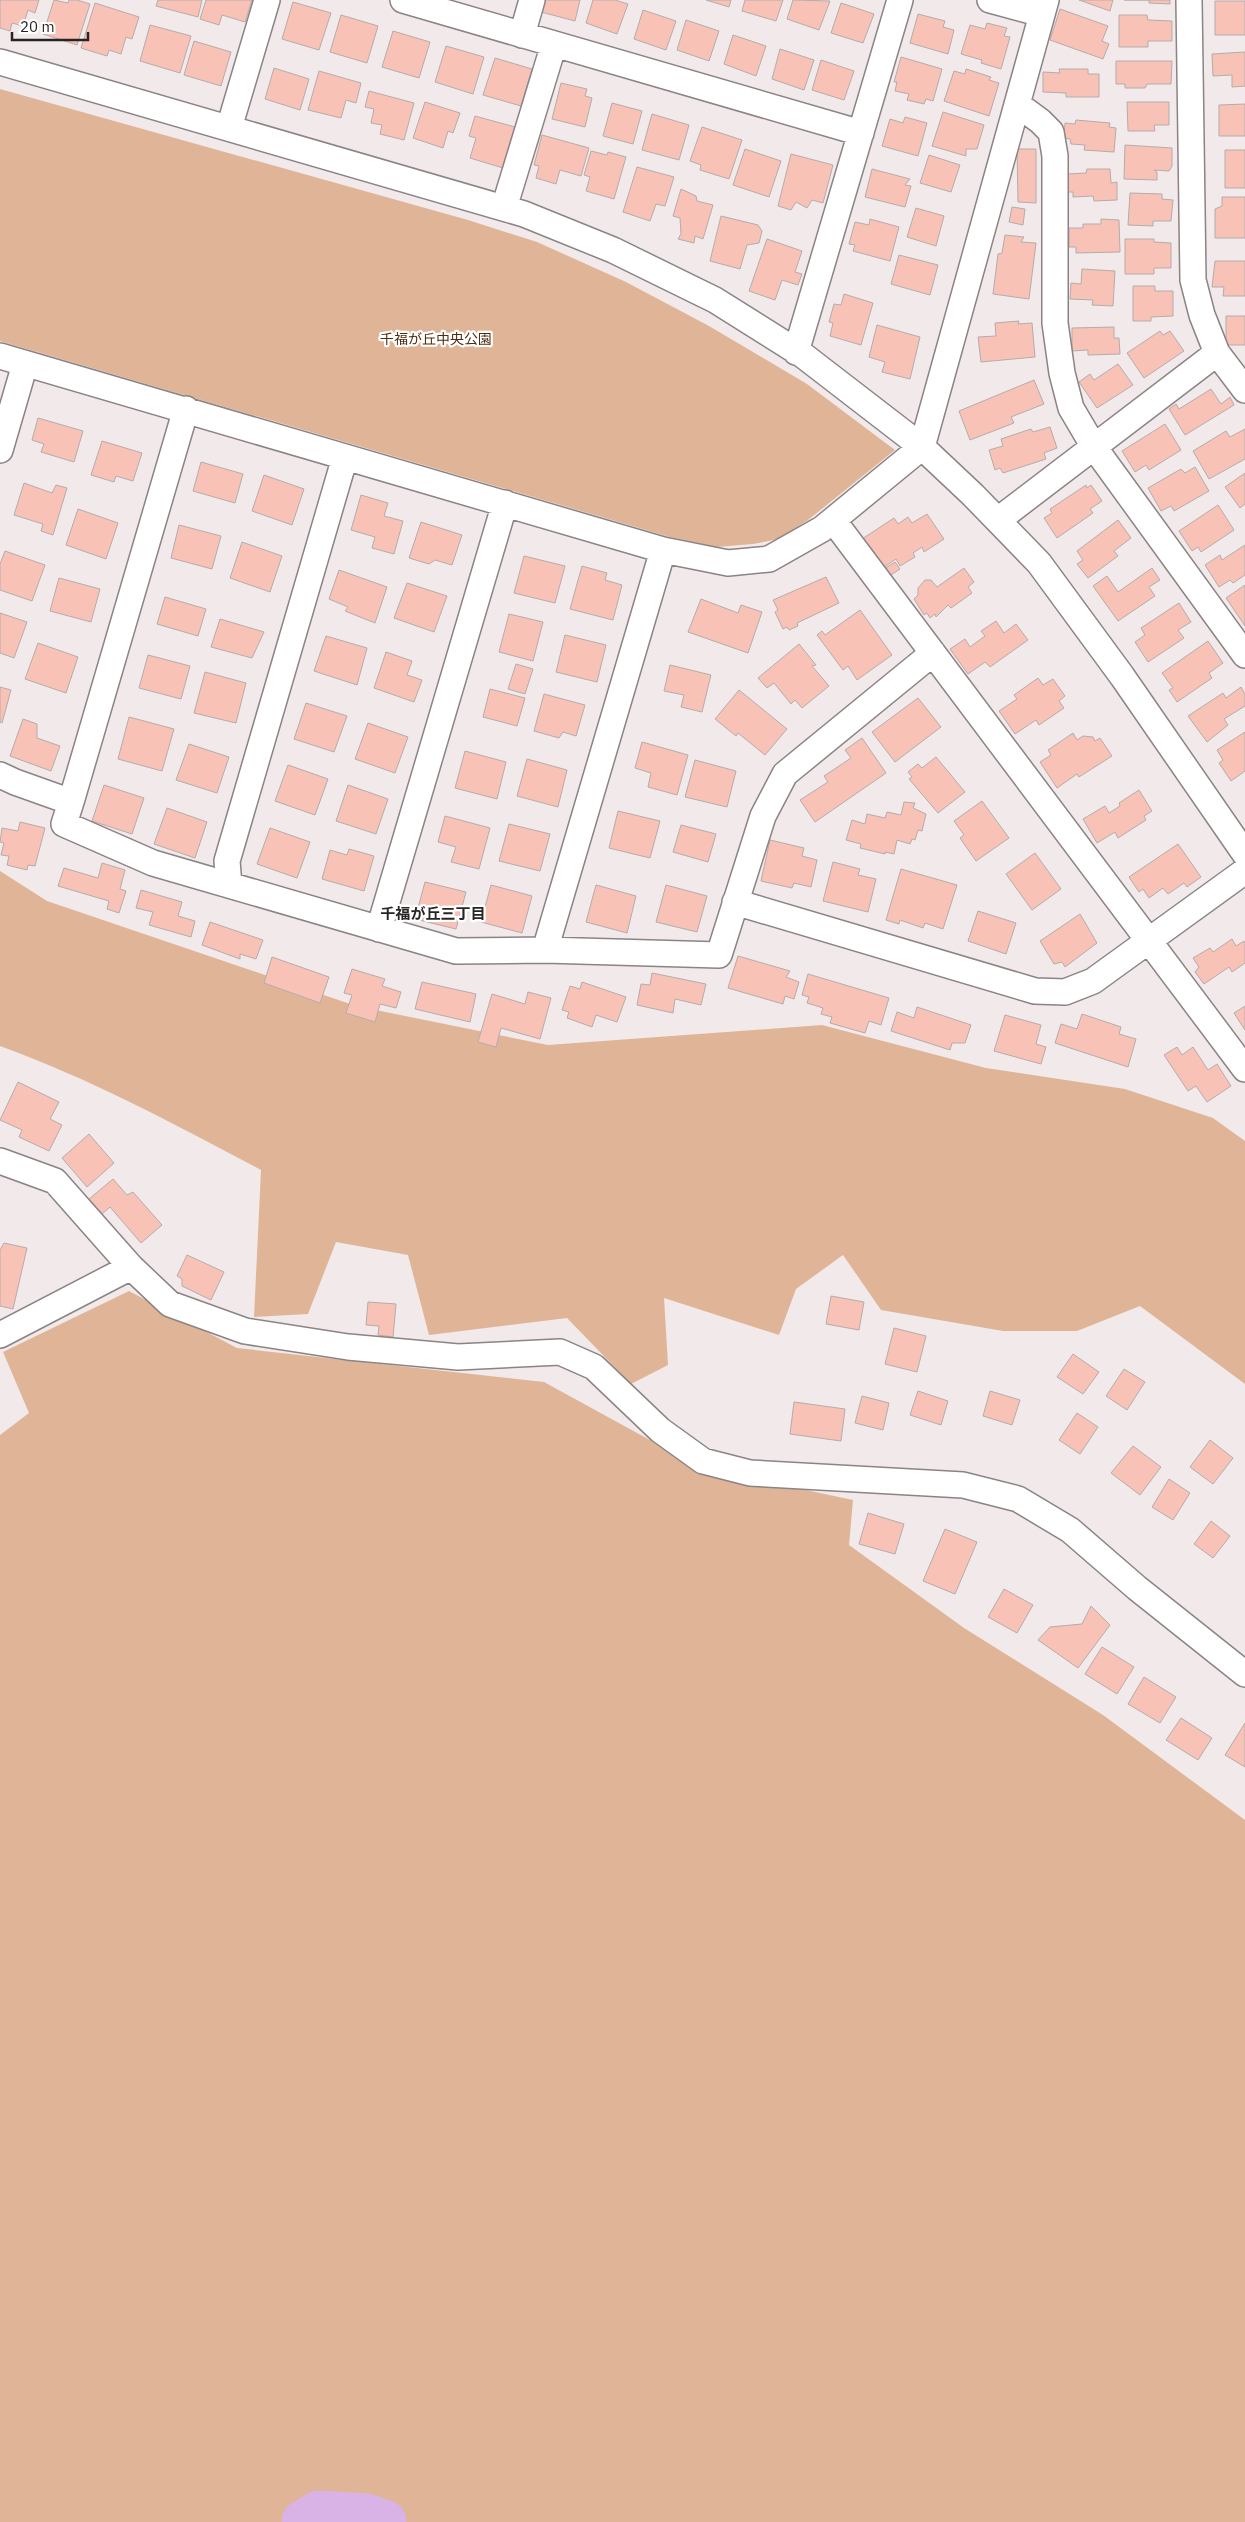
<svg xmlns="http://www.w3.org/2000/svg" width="1245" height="2522" font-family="'IBM Plex Sans','Noto Sans JP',sans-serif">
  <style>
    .green { fill: #e0b597 }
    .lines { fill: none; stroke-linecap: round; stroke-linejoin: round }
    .river { stroke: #dab3e6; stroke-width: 45 }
    .building { fill: #f9c2b6; stroke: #b4acab }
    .minor-casing { stroke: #8b8384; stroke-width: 28 }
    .minor { stroke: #fff; stroke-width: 25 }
    .labels { text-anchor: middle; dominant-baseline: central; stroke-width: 4.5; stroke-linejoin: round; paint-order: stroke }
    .park-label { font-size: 14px; fill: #502c0f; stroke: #fff }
    .neighbourhood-label { font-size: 15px; font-weight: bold; fill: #272424; stroke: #fff }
  </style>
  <rect width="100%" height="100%" fill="#f1e9ea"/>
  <path class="green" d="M0,89l468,131 69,22 89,40 83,44 98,58 88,66 -87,70 -29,19 -26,5 -36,3 -47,-10 -670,-196z
    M0,871l47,30 309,105 192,39 274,-20 164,43 139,21 88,29 32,23v243l-105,-78 -63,25h-74l-122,-21 -38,-55 -47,34 -17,46 -115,-37 4,67 -37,19 -64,-66 -138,17 -21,-80 -72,-13 -28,72 -54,3 7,-147c-85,-45 -170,-91 -261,-124z
    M129,1291l108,57 307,34 157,86 152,32 -4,45 115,83 139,87 142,105v702h-1245v-1087l29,-22 -26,-61z"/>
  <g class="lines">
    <path class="river" d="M304,2522l15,-9 47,3 18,6"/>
  </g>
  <path class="building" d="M0,0h39l-4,13 -7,-3 -5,16 -11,-3 -2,8 -10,-3z
    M54,0l14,3 1,-3h8l13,4 -13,41 -34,-11z
    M158,0h44l-4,17 -42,-11z
    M206,0h46l-7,22 -23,-7 -3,10 -19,-6z
    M544,0h36l-5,21 -34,-9z
    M593,0h22l13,4 -11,30 -31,-11z
    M706,0h25l-2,7z
    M745,0h38l-7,21 -34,-10z
    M793,0l37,1 -11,29 -32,-11z
    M1079,0h34l-3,11z
    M1124,0h46v4l-21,-1v-3z
    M1215,1h30v34h-30z
    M293,2l38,11 -12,37 -37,-11z
    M95,3l44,14 -7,22 -6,-2 -5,17 -12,-4 -2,6 -26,-8z
    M841,3l33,11 -11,29 -32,-10z
    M1060,9l48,17 -6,15 7,3 -6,15 -53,-19z
    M643,10l33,11 -10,29 -32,-11z
    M918,14l27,7 -2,6 11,3 -6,24 -38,-11z
    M341,15l37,11 -11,37 -37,-11z
    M1119,15h28l1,5 24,1v20h-24v6h-29z
    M686,20l33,11 -10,30 -32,-11z
    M987,23l20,5 -3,8 6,1 -9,32 -20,-6 1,-3 -21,-6 9,-29 15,4z
    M150,25l41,11 -11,37 -40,-12z
    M393,31l37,11 -11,36 -37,-11z
    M733,35l33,11 -10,30 -32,-12z
    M194,41l37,11 -10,34 -37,-11z
    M446,46l38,11 -11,37 -38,-12z
    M780,49l34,11 -10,30 -32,-11z
    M1245,52v34l-13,1v-12l-19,1 -1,-22z
    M901,57l41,12 -9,32 -7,-2 -2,5 -17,-4 2,-6 -14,-3 2,-9h-3z
    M495,58l37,11 -11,37 -38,-11z
    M821,60l33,11 -10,29 -32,-10z
    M1116,61h56l-1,23h-24l-2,4h-20v-4h-9z
    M274,68l35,11 -9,31 -35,-11z
    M966,69l25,8 -2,3 10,3 -10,33 -45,-15 10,-30 11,3z
    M1059,69h29v5h11v23h-33v-4l-23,-1v-20l17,1z
    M319,71l42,12 -5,20 -10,-3 -5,18 -33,-8z
    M561,83l26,6 -2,7 7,2 -7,29 -33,-8z
    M369,91l45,12 -10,37 -24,-6 2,-9 -11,-2 3,-14 -9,-2z
    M425,102l35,11 -7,20 -5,-2 -5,17 -30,-10z
    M1127,102h42v23h-15l1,6h-27z
    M612,103l30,8 -9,33 -30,-8z
    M1245,104v32h-26v-31z
    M943,112l41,13 -7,24h-11v7l-34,-10z
    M652,114l37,11 -10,35 -37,-10z
    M475,116l40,11 -12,41 -33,-10 6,-20 -7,-2z
    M905,117l22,6 -9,33 -36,-10 8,-27 13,4z
    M1076,120l34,3 -1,4 7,1 -2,24 -30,-2 1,-5 -14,-1 -1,-5 -6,-1 1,-15 10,1z
    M702,127l40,13 -13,39 -29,-9 1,-5 -11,-4z
    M542,135l47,13 -8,28 -21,-6 -4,14 -20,-6 3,-12 -5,-1z
    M1125,145l47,3v18l-3,5 -15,-1 3,2v8l-33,-1z
    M745,149l36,12 -12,36 -36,-12z
    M1017,149h19v54l-18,-1z
    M1225,150h20v38h-20z
    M591,151l16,4 1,-3 18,5 -12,42 -28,-8 4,-14 -6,-2z
    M791,154l42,11 -10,38 -11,-3 -5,8 -11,-6 -5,8 -13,-4z
    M929,155l31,10 -9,27 -31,-9z
    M637,167l37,10 -9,29 -9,-2 -6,17 -27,-9z
    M872,169l38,10 -5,6 6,1 -6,21 -40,-10z
    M1087,169h23l1,14 6,-1v18l-23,1 -1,-5 -20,1v-5h-5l-1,-18 19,-1z
    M681,189l15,7 1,5 16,4 -10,34 -8,-3 -1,7 -16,-4 3,-5 -1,-16 -7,-2z
    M1130,193l32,1v5l11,1 -2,21h-18v5l-25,-1z
    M1222,197h23v41h-30v-29l7,-3z
    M1012,207l13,2 -2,16 -14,-3z
    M916,208l28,8 -8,30 -29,-9z
    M721,216l37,9 4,6 -3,12 -12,2 -7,24 -30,-8z
    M870,219l29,8 -9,34 -37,-10 2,-6 -6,-1 6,-22 14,3z
    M1101,219l18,1 1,32 -44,1v-6h-7v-19h14v-4h18z
    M1005,235l19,2 -3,5 15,1 -7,56 -36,-5 5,-40 4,-1z
    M767,239l35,12 -7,21 7,2 -4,11 -16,-5 -7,20 -26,-9z
    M1125,239h29v3l17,1v25h-17v6h-29z
    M899,255l39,10 -8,30 -39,-11z
    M1215,261h30v35h-22l1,-9h-12z
    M1082,269l33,2 -2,35 -21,-1 1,-5 -23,-1 1,-16 10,1z
    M1133,286h22v5h18v25l-22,1v4h-18z
    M844,294l29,9 -12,42 -31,-9 3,-13 -4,-1 5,-18 7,1z
    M1226,316h19v29h-19z
    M1019,321l-1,3 14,-1 3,34 -54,5 -3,-25 18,-1 -1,-13z
    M877,325l43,12 -10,42 -28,-7 3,-10 -16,-5z
    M1114,327v11h5l1,16 -32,1v-5l-16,1v-23z
    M1160,331l3,4 7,-4 14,20 -40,27 -17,-25z
    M1118,364l15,21 -36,23 -18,-26 11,-8 4,6z
    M1034,380l10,24 -33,13 3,6 -44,17 -11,-29z
    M1211,389l10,15 9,-7 4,8 -49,30 -16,-26 7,-5 3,5z
    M38,418l45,13 -9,31 -33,-10 3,-8 -12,-4z
    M1165,424l16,26 -32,20 -3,-5 -11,7 -13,-21z
    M1050,427l7,21 -13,5 2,6 -43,14 -3,-5 -5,2 -6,-20 14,-4 -2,-7 30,-10 2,3z
    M1245,429v30l-36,20 -16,-28 33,-20 4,6z
    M102,441l40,12 -9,28 -17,-5 -2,6 -23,-7z
    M201,462l42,12 -8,29 -42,-12z
    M1195,467l14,24 -35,20 -3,-5 -10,5 -13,-23 33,-19 4,4z
    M1245,473v31l-5,4 -15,-21z
    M264,475l40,14 -12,36 -40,-14z
    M24,483l28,10 4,-8 11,3 -14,47 -12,-4 2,-7 -29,-9z
    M1086,485l1,3 4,-3 11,16 -12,8 3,4 -36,25 -13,-20 8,-5 -2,-4z
    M361,495l27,8 -4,13 19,5 -9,33 -22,-6 3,-11 -24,-7z
    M1218,505l16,25 -33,22 -3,-5 -6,4 -13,-20z
    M78,509l40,14 -12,36 -40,-14z
    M927,514l17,25 -20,13 -2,-5 -9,6 2,4 -15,9 -4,-7 -15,10 -19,-30 32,-21 4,6 10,-7 4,6z
    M1118,520l13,18 -17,13 4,5 -30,22 -11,-14 6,-4 -6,-9z
    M421,522l41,13 -10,30 -17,-5 -6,4 -20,-6z
    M179,525l42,11 -9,33 -41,-11z
    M242,542l40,14 -12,36 -40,-14z
    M1245,545v30l-12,8 -3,-3 -11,7 -14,-22 15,-10 2,5z
    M5,551l40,14 -13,36 -32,-11v-26z
    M524,556l41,10 -10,37 -41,-10z
    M895,562l5,7 -15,10 -4,-8z
    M582,566l25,7 -2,7 17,5 -9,35 -43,-11z
    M964,568l10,14 -6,5 4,6 -21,15 -3,-3 -12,12 -1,-3 -5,4 -3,-5 -3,2 -10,-16 4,-4v-7l7,-8h6l6,7z
    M1152,568l8,12 -11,7 6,9 -37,25 -25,-35 14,-10 11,16z
    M339,570l48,17 -12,36 -30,-12 3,-4 -19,-8z
    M826,577l13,26 -42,20 1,3 -9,4 -2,-3 -4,2 -8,-17 3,-2 -5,-10z
    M59,578l41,11 -9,33 -41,-11z
    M407,583l40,13 -13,36 -40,-14z
    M1245,585v41l-19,-28z
    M165,597l41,12 -8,27 -41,-12z
    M701,599l37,14 3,-8 21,7 -14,41 -60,-21z
    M1179,603l12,19 -13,8 6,8 -36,24 -13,-20 10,-7 -4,-7z
    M860,610l32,45 -35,25 -9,-14 -5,4 -26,-35 5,-4 3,4z
    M0,613l27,9 -13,36 -14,-5z
    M509,614l34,8 -10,39 -34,-9z
    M220,619l44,13 -12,26 -41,-11z
    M996,621l8,12 12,-9 12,16 -38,27 -5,-5 -17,12 -18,-25 15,-10 5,8 15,-11 -4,-5z
    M565,635l41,10 -9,37 -41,-10z
    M326,636l41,12 -10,37 -43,-14z
    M1208,641l15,22 -14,10 3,5 -35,24 -8,-12 4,-2 -11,-15z
    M38,643l40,14 -12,36 -41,-14z
    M799,644l17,21 -4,1 17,20 -27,22 -7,-8 -4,4 -17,-21 -7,5 -9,-10z
    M386,652l26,9 -5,14 15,5 -8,22 -40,-14z
    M148,655l42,11 -9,33 -42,-11z
    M516,664l17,5 -8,25 -17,-5z
    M670,665l41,10 -9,37 -21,-5 3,-12 -20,-4z
    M205,672l41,11 -10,40 -42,-10z
    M1038,678l5,7 10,-6 12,17 -6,5 5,7 -25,17 -3,-5 -21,14 -16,-23 18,-12 -3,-4z
    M0,687l11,3 -9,33 -2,-1z
    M1241,687l4,7v12l-21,13 4,6 -21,17 -19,-26 35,-23 3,5z
    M490,689l35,9 -8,28 -34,-9z
    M739,690l48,39 -22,26 -27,-22 -2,3 -21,-17z
    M544,694l41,11 -9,31 -13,-4 -4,6 -25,-7z
    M918,698l23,29 -46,35 -23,-30z
    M306,703l41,13 -13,36 -40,-13z
    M129,717l45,12 -12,42 -44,-12z
    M23,719l14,5v14l23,8 -9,25 -41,-15z
    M368,723l40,14 -13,36 -40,-14z
    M1245,732v39l-14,10 -12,-18 4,-3 -6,-10z
    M1073,733l4,7 6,-4 10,1 2,4 5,-3 12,18 -33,21 -2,-3 -20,14 -17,-26 11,-7 -3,-5z
    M862,738l24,35 -71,49 -15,-22 28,-18 -4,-6 27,-18 -6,-8z
    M642,742l46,13 -11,40 -29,-8 3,-14 -16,-5z
    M189,744l40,13 -12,36 -41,-13z
    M465,751l41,11 -9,37 -42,-11z
    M936,757l29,35 -27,21 -29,-34 3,-2 -4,-5 10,-8 4,4z
    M527,759l40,11 -9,37 -41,-11z
    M695,760l41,11 -9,36 -42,-10z
    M288,765l40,14 -13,36 -40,-14z
    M104,785l40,13 -12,36 -40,-13z
    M348,785l40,14 -12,35 -40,-13z
    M1139,790l13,21 -8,5 2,4 -28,18 -3,-6 -18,11 -14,-24 22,-13 4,7 11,-7 -1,-3z
    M982,801l27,37 -33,23 -16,-23 4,-3 -10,-14z
    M904,802l11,1 -2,5 13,6 -4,17 -4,-1 -3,10 -3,-1 -2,5 -13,-4 -3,14 -9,-2v2l-25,-6 1,-4 -15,-4 6,-20 13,4 2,-10 18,4 2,-6 14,3z
    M167,808l40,14 -12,36 -41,-14z
    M618,811l42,10 -10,37 -41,-10z
    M445,816l45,12 -11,41 -28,-7 5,-15 -18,-5z
    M20,822l25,6 -10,38 -7,-1 -1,5 -20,-5 2,-9 -8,-1 3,-12 -4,-1 2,-14 16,3z
    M509,824l41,10 -10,37 -41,-10z
    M681,825l35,9 -8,28 -35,-10z
    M270,828l40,14 -13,36 -40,-14z
    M770,840l34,8 -2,8 15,4 -6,27 -17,-4 -2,5 -31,-7z
    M1178,844l23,33 -14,10 -3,-4 -16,11 -5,-6 -14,10 -6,-9 -4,3 -10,-15z
    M349,849l25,7 -10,35 -42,-12 8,-29 17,5z
    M1035,853l26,36 -29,21 -26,-36z
    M833,862l27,7 -2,6 18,4 -8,33 -45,-11z
    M102,863l23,7 -5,19 6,2 -7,22 -12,-4 2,-8 -51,-15 6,-18 34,10z
    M901,869l56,16 -14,44 -18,-6 -2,5 -23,-8 -1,4 -13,-4z
    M425,882l41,10 -10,37 -41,-10z
    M491,885l41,11 -10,37 -41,-11z
    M596,885l40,11 -9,37 -41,-11z
    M666,885l41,11 -10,36 -41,-10z
    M141,890l41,12 -4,14 17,5 -4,16 -42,-12 4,-13 -17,-4z
    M978,911l38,12 -10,31 -38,-13z
    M1080,914l17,29 -32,24 -3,-5 -8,2 -14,-23z
    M210,922l53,18 -7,19 -16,-5v5l-38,-14z
    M1232,939l4,7 8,-5 1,2v20l-13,9 -3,-5 -25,17 -9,-12 4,-5 -6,-9 17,-10 3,4z
    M738,956l52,15 -4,6 13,5 -5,17 -9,-3 -2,8 -55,-16z
    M272,957l57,20 -9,26 -56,-20z
    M352,969l33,10 -3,7 19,6 -5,16 -16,-4 -5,18 -29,-9 6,-18 -8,-2z
    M652,973l54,11 -5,21 -26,-6 -2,14 -36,-8 4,-21 9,1z
    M808,974l81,24 -8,27 -12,-4 -4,12 -35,-10 2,-6 -11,-3 2,-6 -16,-5 2,-6 -7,-2z
    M422,982l54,12 -6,28 -55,-13z
    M582,982l44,15 -9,25 -21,-7 -4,12 -25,-9 2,-6 -7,-2 8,-24 10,3z
    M528,992l23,6 -11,41 -39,-11 -5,19 -18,-5 14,-48 33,10z
    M1245,1006v24l-11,-17z
    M917,1007l54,18 -6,18h-13l-2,7 -59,-19 6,-19 17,6z
    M1082,1014l39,13 -2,7 17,5 -8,28 -73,-24 6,-19 16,5z
    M1005,1015l36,10 -5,19 10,3 -5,17 -47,-13z
    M1177,1047l5,8 11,-8 15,23 9,-6 14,22 -24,16 -11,-16 -8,5 -24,-36z
    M18,1082l41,20 -9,17 12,6 -13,26 -30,-14 3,-7 -22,-10z
    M89,1134l25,29 -27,24 -25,-29z
    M113,1179l14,16 6,-3 29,33 -21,18 -31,-36 -8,7 -13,-15z
    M4,1243l23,5 -14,61 -13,-3v-56z
    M187,1255l37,17 -13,28 -29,-14v-7l-5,-3z
    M831,1296l33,6 -5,28 -33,-6z
    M368,1302l28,2 -3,33 -15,-2 1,-9 -13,-1z
    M894,1328l32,8 -9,36 -32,-8z
    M1073,1354l26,18 -16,22 -26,-17z
    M1124,1369l21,13 -18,28 -21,-14z
    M918,1391l30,10 -7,24 -31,-10z
    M990,1391l30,9 -8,25 -29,-9z
    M862,1396l27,7 -6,27 -28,-7z
    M794,1402l51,7 -4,32 -51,-7z
    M1077,1413l21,14 -18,27 -21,-14z
    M1210,1440l23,18 -20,26 -23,-17z
    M1133,1446l28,21 -21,28 -29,-22z
    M1169,1479l21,14 -17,27 -21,-13z
    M868,1513l36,11 -9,30 -36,-10z
    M1211,1521l19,15 -17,22 -19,-14z
    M945,1529l32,13 -22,52 -32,-13z
    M1004,1589l29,16 -16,28 -29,-16z
    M1091,1606l19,19 -32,43 -40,-28 12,-13 32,-3z
    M1102,1647l32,20 -17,27 -32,-20z
    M1144,1677l32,20 -16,26 -32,-19z
    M1181,1718l31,20 -14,22 -32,-20z
    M1245,1723v44l-20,-12z"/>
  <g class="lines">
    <g class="minor-casing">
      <path id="minor" d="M403,0l458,133
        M990,0l52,14
        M1189,0l4,280 9,35 15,38 28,37
        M522,35l10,-35
        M0,62l524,152 89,36 102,50 89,56 118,91 51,48 66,68 83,113 123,178
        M1017,104l23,17 11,11 4,24v167l7,50 9,35 23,39 151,208
        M229,128l38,-128
        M504,208l50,-164
        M796,352l104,-352
        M0,356l663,194 65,13 41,-4 53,-30 100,-82 124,-447
        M0,450l25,-86
        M833,520l412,549
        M998,520l219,-167
        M0,775l15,7 56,20 115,-393
        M71,802l-7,22 89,39 303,88 89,-1 174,5 44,-139 22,-42 148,-121
        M229,885l-2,-24 118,-404
        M735,902l300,89 30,1 28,-11 152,-110
        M379,929l126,-426
        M545,950l118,-400
        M0,1161l55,20 76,86 39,37 75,27 103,16 110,10 102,-5 34,15 66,63 43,31 47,12 213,12 55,14 52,31 67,58 108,86
        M0,1335l131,-68"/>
    </g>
    <use href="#minor" class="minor"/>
  </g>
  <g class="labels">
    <g class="park-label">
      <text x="436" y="339">千福が丘中央公園</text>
    </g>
    <g class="neighbourhood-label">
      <text x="433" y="913">千福が丘三丁目</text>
    </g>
  </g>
  <path d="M12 32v8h76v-8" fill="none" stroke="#272424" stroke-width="2.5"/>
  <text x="20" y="32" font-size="15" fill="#272424" stroke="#ffffff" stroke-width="4" paint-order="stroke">20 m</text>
</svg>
